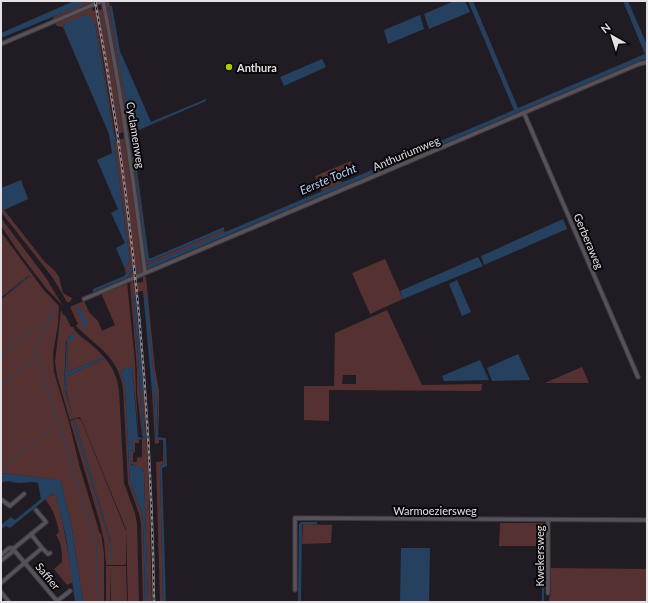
<svg xmlns="http://www.w3.org/2000/svg" width="648" height="603" font-family="Lato,sans-serif">
  <style>
    .green { fill: #563131; fill-rule: evenodd }
    .water { fill: #26415f }
    .pier { fill: #211c23 }
    .lines { fill: none; stroke-linecap: round; stroke-linejoin: round }
    .stream { stroke: #26415f; stroke-width: 1 }
    .minor-casing { stroke: #3b363d; stroke-width: 5.5 }
    .minor { stroke: #575159; stroke-width: 3.5 }
    .rail-casing { stroke: #8c878d; stroke-width: 2.5 }
    .rail { stroke: #09070a; stroke-width: 1; stroke-dasharray: 3; stroke-linecap: butt }
    .poi-dot { fill: #afc505; stroke: #09070a; stroke-width: 1.5 }
    .labels { text-anchor: middle; dominant-baseline: central; stroke-width: 4; stroke-linejoin: round; paint-order: stroke }
    .poi-label { font-size: 11px; font-weight: bold; fill: #e4e0e5; stroke: #09070a; text-anchor: start }
    .street-label { font-size: 11px; fill: #e4e0e5; stroke: #09070a }
    .water-label { font-size: 12px; font-style: italic; fill: #b7d4f4; stroke: #09070a }
  </style>
  <rect width="100%" height="100%" fill="#211c23"/>
  <path class="green" d="M87,1h10l-43,19 -1,-3z
    M106,1h3l1,5h-1l21,119 -1,8 7,43 11,86 4,-1 73,-31 1,3 -78,32 3,3 2,-1 73,-29 -100,42 9,-10 -3,-3 -5,7 -1,-5 5,-8 -16,-120 10,-6 -8,2 -2,-1 -19,-113 -31,1 -1,3 -6,-1 -2,-3 37,-16 1,4 10,-2 -1,-6z
    M351,161l4,9 -15,7 2,6 -20,8 -7,-15z
    M1,206l43,55 11,10 4,6 4,16 9,5 -2,4h-3l-14,-24 -52,-66z
    M1,218l45,60 17,28 -17,-18 -26,-34 -19,-28z
    M1,232l42,57 16,17 -1,18 -5,30 1,18 15,50 11,46 20,66 1,-1 3,21v48h-21l-11,-73 -11,-47 -2,-2 -58,-7v-173l29,-24 -1,-1 -28,23z
    M385,259l18,40 -33,15 -18,-41z
    M143,276l3,1 9,92 4,21v48l-2,-44 -4,-27 -7,-71h-13l6,74 1,25 3,42 -1,-1 -5,-44v-22l-7,-86 3,-4v3l10,-1z
    M127,282l8,80 1,31 3,45 -7,-71h-4l-7,4 4,17 5,94 12,31 1,10 2,79h-2l-2,-79 -2,-9 -11,-31 -5,-95c-6,-33 -24,-39 -46,-61l-1,-2 2,-1 -8,-17 14,-6 5,11 9,9 4,10 13,-6 -14,-32z
    M61,310l3,6 1,-1 6,12h2c3,6 9,10 15,15 17,14 29,27 31,49l5,92 11,30 2,11 2,78h-11l-2,-73 -45,-110 -2,-2 -9,3 -13,-44 -2,-14zM73,333l-5,10 -1,29 35,-14 2,1 -37,17 -1,13 7,29 -9,-29 2,-47 2,-4z
    M387,310l35,75 60,-1 -1,7 -152,-1v31l-25,-1v-34h30l1,-53zM343,375h13v9h-14z
    M582,367l7,16h-44l2,-1z
    M154,390l2,50h3v3l-4,1 -3,-52h-8l5,101 3,109h-4l-4,-129c-2,-7 -7,-7 -13,-9v-13h2v-11l6,-1v4h-4v9l-2,1v9h4v-4h-2l7,-1v-18h4l-5,-48z
    M78,418l3,2 45,111v32l-1,2h-19l-2,-25 -4,-17 -30,-102zM75,421l36,121v21h-1v-21l-37,-120z
    M163,440l2,23 -5,3 3,136h-3l-4,-140 7,-1z
    M53,494l3,1c8,29 12,58 17,87l-6,3 -13,-16 8,-7c0,-11 0,-18 -6,-27l3,-3c-3,-14 -5,-21 -14,-33z
    M500,523h43v23h-44z
    M303,524l29,1 -1,18 -29,1z
    M106,566h20l1,36h-16v-35l-1,35h-4z
    M550,568l97,1v33h-98v-4l2,-4z"/>
  <path class="water" d="M74,1h13l-10,6 -76,31v-5z
    M454,1h11l5,11 -41,17 -5,-15z
    M468,1h5l45,107 127,-54 -22,-53h5l19,44v14l-5,1 -490,207 -5,1v-3l367,-155z
    M109,6h3l8,45 31,71 55,-23v2l-74,32 17,126 75,-32v3l-76,32 -2,-2 -10,-84 -7,-43 1,-5 -1,-7z
    M88,14l7,9 19,113 2,1 8,-2 -10,6 16,120 -5,8 -9,-21 9,-5 -14,-30 7,-4 -21,-49 15,-7 -3,-19 -46,-107 2,-4z
    M420,15l4,14 -36,15 -4,-14z
    M322,59l4,8 -42,19 -4,-9z
    M21,180l7,19 -24,11 -3,-4v-18z
    M563,219l4,10 -83,36 -3,-9z
    M478,257l5,9 -80,33 -3,-8z
    M137,266v3l-4,1 -6,8 -34,14v-3l31,-13 7,-9z
    M457,280l14,32 -9,4 -13,-32z
    M144,293l3,4 6,70 4,23 1,47 7,1 1,1 1,27 -5,2 4,134h-3l-3,-136 5,-3 -2,-23h-7l-2,-50 -13,1 5,48 -13,1 1,10 -3,1v14l9,1 4,7 4,129h-3l-2,-79 -1,-10 -12,-31 -5,-94 -4,-17 7,-4h4l6,70 5,1 -3,-43 -1,-25 -6,-74 2,-2z
    M79,306l9,18 -5,5 -2,-2 2,-3 -7,-16z
    M73,333l3,3 -8,7 -1,29 35,-14 2,1 -37,17 -1,15 7,26v1l-9,-29 3,-50z
    M518,354l12,26 -38,1 -5,-13z
    M480,360l9,20 -45,1 -2,-5z
    M75,421l36,121v22l-1,-1v-21l-37,-120z
    M1,473l59,7 1,2 11,47 11,73h-8l-9,-65 -10,-42 -4,-1 -42,34 -4,-2 -5,3v-4l10,-8 4,3 26,-21 -3,-16c-6,-2 -11,0 -17,0 -8,0 -13,-4 -20,0z
    M301,522h16v2h-15l-1,78h-3l1,-78z
    M542,530h3l-1,72h-2z
    M401,548h29l-1,54h-29z"/>
  <path class="pier" d="M96,20l6,32 14,83 7,-3 1,6 -8,3z
    M143,291l9,101h-8l-9,-100z"/>
  <g class="lines">
    <path class="stream" d="M1,300l29,-25
      M1,356l45,-38 4,1
      M1,385l35,-28
      M60,427l37,121 1,54
      M2,469l56,-47 -23,-72 15,-31 4,-11 -2,-6"/>
    <g class="minor-casing">
      <path id="minor" d="M103,1c18,90 31,181 42,272
        M1,44l101,-43
        M524,113l114,264
        M84,299l555,-235 8,-2
        M1,501l1,-1 8,6 14,-12
        M36,510l10,12 -33,27 44,52
        M31,534l11,14
        M1,555l8,-7h3l1,1 -1,3 -10,8 -1,-1
        M1,583l41,-35 6,6 2,-1
        M295,590v-72l352,2
        M1,592l8,10
        M548,593v-73
        M56,602l14,-11"/>
    </g>
    <use href="#minor" class="minor"/>
    <g class="rail-casing">
      <path id="rail" d="M95,1c38,199 56,399 59,601"/>
    </g>
    <use href="#rail" class="rail"/>
  </g>
  <circle class="poi-dot" cx="229" cy="67" r="4"/>
  <g class="labels">
    <g class="poi-label">
      <text x="237" y="67">Anthura</text>
    </g>
    <g class="street-label">
      <text transform="translate(136 135) rotate(81)">Cyclamenweg</text>
      <text transform="translate(406 153) rotate(-23)">Anthuriumweg</text>
      <text transform="translate(589 241) rotate(67)">Gerberaweg</text>
      <text x="435" y="510">Warmoeziersweg</text>
      <text transform="translate(539 556) rotate(-90)">Kwekersweg</text>
      <text transform="translate(48 576) rotate(50)">Saffier</text>
    </g>
    <g class="water-label">
      <text transform="translate(328 179) rotate(-23)">Eerste Tocht</text>
    </g>
  </g>
  <rect width="648" height="603" fill="none" stroke="#e4e0e5" stroke-width="4"/>
  <g transform="translate(612 36) rotate(321)" stroke="#09070a" stroke-width="3" paint-order="stroke">
  <path d="M0-3L7 15L0 10L-7 15Z" fill="#e4e0e5"/>
  <text y="-6" font-size="11" font-weight="bold" text-anchor="middle" fill="#e4e0e5">N</text>
  </g>
</svg>
